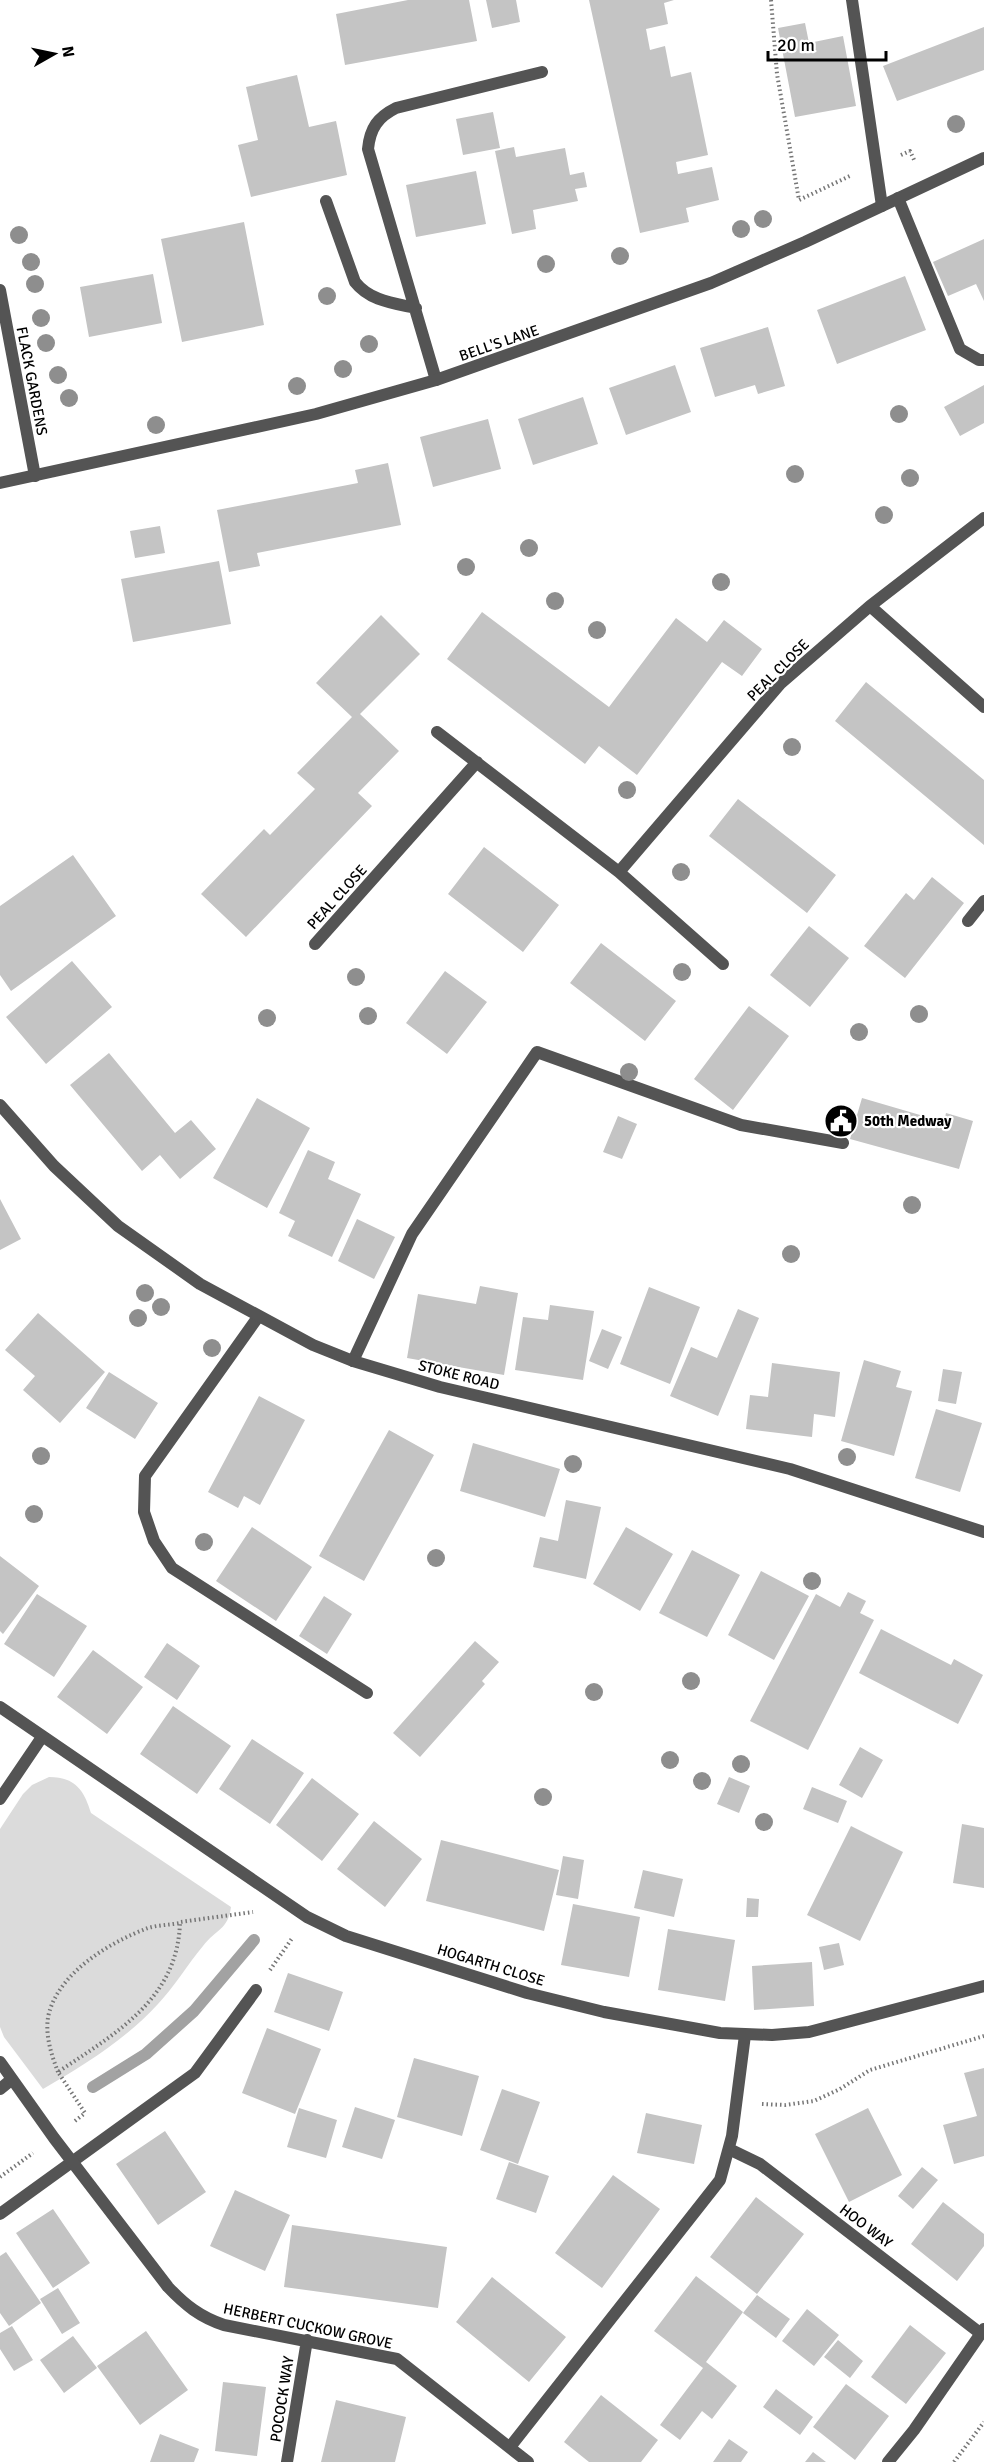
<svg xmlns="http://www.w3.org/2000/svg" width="984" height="2462" font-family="Signika,sans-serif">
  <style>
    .green { fill: #dbdbdb }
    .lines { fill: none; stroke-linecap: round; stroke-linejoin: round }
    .stream { stroke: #a2a2a2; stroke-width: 12 }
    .building { fill: #c4c4c4 }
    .path { stroke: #767676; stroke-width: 4; stroke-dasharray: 1.5 3; stroke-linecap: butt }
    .service { stroke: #545454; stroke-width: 12 }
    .minor { stroke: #545454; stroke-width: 12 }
    .tertiary { stroke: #545454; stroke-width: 12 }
    .tree { fill: #8e8e8e }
    .labels { text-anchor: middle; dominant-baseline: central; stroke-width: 4.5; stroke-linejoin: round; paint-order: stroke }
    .street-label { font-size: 15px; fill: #000; stroke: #fff }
    .poi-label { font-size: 15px; font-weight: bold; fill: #000; stroke: #fff; text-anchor: start }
  </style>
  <rect width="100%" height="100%" fill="#fff"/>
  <path class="green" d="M49,1777c26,0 35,13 42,36l140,94c-3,23 -15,22 -28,39 -16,19 -28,40 -45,58 -33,36 -74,61 -115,85l-39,-52 -4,-10v-198l23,-35 9,-9z"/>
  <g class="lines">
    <path class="stream" d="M93,2087l53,-33 48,-43 60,-71"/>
  </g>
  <path class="building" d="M408,0h61l8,41 -132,24 -9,-51z
    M486,0h30l4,22 -28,6z
    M589,0h85l-10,3 4,21 -22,5 4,21 15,-4 6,31 20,-5 17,83 -32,7 2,12 34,-7 7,33 -33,8 3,14 -49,11z
    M805,23l4,20 34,-7 13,70 -61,11 -17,-89z
    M984,27v43l-87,31 -14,-35z
    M297,75l12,52 27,-6 11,54 -96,22 -13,-52 20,-5 -12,-53z
    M493,112l7,36 -37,7 -7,-36z
    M514,147l2,10 49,-9 5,27 14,-3 3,15 -12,2 3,12 -45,9 3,19 -24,5 -17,-83z
    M476,171l10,53 -70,13 -10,-52z
    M244,222l20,103 -82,17 -21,-103z
    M984,239v62l-8,-17 -28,12 -15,-34z
    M153,274l9,49 -73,14 -9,-50z
    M905,276l21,54 -89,34 -20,-54z
    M768,327l17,59 -27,8 -3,-9 -40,12 -15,-49z
    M675,365l16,47 -65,23 -17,-47z
    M984,385v38l-24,13 -16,-29z
    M583,397l15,47 -65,21 -15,-46z
    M488,419l13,50 -68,18 -13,-50z
    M388,463l13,62 -144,28 3,13 -31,6 -12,-62 141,-27 -3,-13z
    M160,526l5,27 -30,5 -5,-27z
    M219,561l12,63 -98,18 -12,-63z
    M482,612l127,95 67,-89 31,24 17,-22 38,29 -20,27 -20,-14 -85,113 -38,-29 -14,18 -138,-105z
    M381,615l39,39 -60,60 39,37 -41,42 14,13 -126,131 -45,-43 63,-65 6,6 45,-46 -18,-16 55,-56 -36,-34z
    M866,682l118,98v65l-149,-124z
    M738,799l98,76 -29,38 -98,-77z
    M484,847l75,58 -36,47 -75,-58z
    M73,855l43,61 -105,75 -11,-16v-69z
    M932,877l32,26 -59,75 -41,-32 42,-53 8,7z
    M809,926l40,32 -39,49 -40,-32z
    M601,943l75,58 -31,40 -75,-58z
    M72,961l40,46 -66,57 -40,-47z
    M445,971l42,31 -40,52 -41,-31z
    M749,1006l40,30 -56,74 -39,-31z
    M109,1053l66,80 16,-13 25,29 -36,30 -20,-24 -18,16 -72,-86z
    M257,1098l53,30 -43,80 -54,-30z
    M862,1098l82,24 2,-9 27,8 -14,48 -109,-30z
    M618,1116l19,8 -15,35 -19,-7z
    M308,1150l27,12 -7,17 33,15 -29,63 -44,-21 7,-15 -16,-8z
    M0,1199l21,40 -21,11z
    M357,1219l38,18 -21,42 -36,-18z
    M480,1286l38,7 -14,82 -97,-17 11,-64 58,10z
    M649,1287l51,20 -30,77 -50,-20z
    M550,1305l44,6 -11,69 -68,-10 8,-53 25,3z
    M738,1309l21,9 -41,98 -48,-20 21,-49 26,11z
    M38,1313l67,59 -45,51 -37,-33 12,-14 -30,-26z
    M602,1329l20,8 -14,32 -19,-8z
    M864,1360l37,11 -5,16 16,4 -18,65 -53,-15z
    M772,1363l68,9 -5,45 -21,-3 -2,23 -66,-8 4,-34 18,2z
    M943,1369l19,3 -6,32 -18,-3z
    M109,1372l49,31 -23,36 -49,-31z
    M259,1396l46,24 -45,85 -16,-9 -6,12 -30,-16z
    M936,1409l46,14 -22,69 -45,-14z
    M389,1430l45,25 -70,126 -45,-25z
    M473,1443l87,26 -15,48 -85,-26z
    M566,1500l35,7 -15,72 -53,-12 7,-30 18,4z
    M252,1527l60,40 -36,54 -60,-40z
    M626,1527l47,27 -33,57 -47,-27z
    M692,1550l48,25 -33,62 -48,-24z
    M0,1556l39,30 -36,48 -3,-3z
    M761,1571l48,25 -35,64 -46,-25z
    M848,1592l18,9 -6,12 14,7 -66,130 -58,-29 66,-127 24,13z
    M37,1594l50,32 -33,51 -50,-33z
    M324,1596l28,18 -25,40 -28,-18z
    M881,1629l70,36 3,-6 29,16 -25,49 -99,-51z
    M475,1641l24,21 -17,19 3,3 -65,73 -27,-24z
    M167,1643l33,23 -23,34 -33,-23z
    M93,1650l50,37 -36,47 -50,-37z
    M173,1706l58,40 -34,48 -57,-40z
    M252,1739l52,34 -34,51 -51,-35z
    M860,1747l23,13 -21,38 -23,-13z
    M729,1777l21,9 -11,27 -22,-9z
    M312,1778l47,36 -37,47 -46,-36z
    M812,1787l35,14 -9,22 -35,-14z
    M374,1821l48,38 -37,48 -48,-38z
    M962,1824l22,4v60l-31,-5z
    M851,1826l52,26 -43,89 -53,-26z
    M441,1840l118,30 -15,61 -118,-30z
    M563,1856l21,4 -6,39 -22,-4z
    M643,1870l40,9 -9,38 -40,-9z
    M747,1898l12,1 -1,18h-12z
    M573,1904l67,13 -11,60 -68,-12z
    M668,1929l67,11 -10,61 -67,-11z
    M839,1943l5,22 -20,5 -5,-23z
    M812,1962l2,44 -60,4 -2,-44z
    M288,1973l55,19 -14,39 -55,-19z
    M267,2028l54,21 -26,65 -53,-21z
    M414,2058l65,18 -17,60 -65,-19z
    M984,2068v88l-30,8 -11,-39 34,-9 -13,-43z
    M502,2089l38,13 -22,62 -38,-14z
    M355,2107l40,13 -13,39 -40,-12z
    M299,2108l38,12 -11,38 -39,-11z
    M868,2108l34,67 -53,27 -34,-68z
    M646,2113l56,12 -8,39 -57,-11z
    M165,2131l41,61 -48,33 -42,-61z
    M509,2162l40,14 -13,37 -40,-14z
    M922,2167l16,13 -25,29 -15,-13z
    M613,2175l47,34 -58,79 -47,-35z
    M235,2190l55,25 -25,56 -55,-25z
    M756,2197l48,37 -47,60 -47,-37z
    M943,2202l41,32v12l-27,35 -46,-37z
    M53,2209l37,54 -37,25 -37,-55z
    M292,2225l155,22 -9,61 -154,-21z
    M6,2252l35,51 -32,23 -9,-13v-57z
    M696,2276l47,36 -37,50 31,24 -25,33 -10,-8 -22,29 -20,-15 43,-57 -49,-37z
    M492,2277l74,60 -37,45 -73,-60z
    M58,2288l22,35 -18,11 -22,-35z
    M757,2295l33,24 -14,19 -33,-25z
    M807,2309l32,26 -25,31 -32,-25z
    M910,2325l36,28 -40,51 -35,-27z
    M12,2326l21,34 -19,11 -14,-22v-16z
    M146,2331l42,59 -48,35 -43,-59z
    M73,2336l24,32 -33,25 -24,-33z
    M838,2340l25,21 -13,17 -26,-21z
    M223,2382l43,5 -9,69 -42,-5z
    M846,2384l43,32 -34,44 -42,-33z
    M776,2389l37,28 -13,18 -37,-28z
    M601,2395l57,45 -17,22h-52l-25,-20z
    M336,2400l70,17 -11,45h-74z
    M160,2434l39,15 -5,13h-44z
    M729,2439l19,13 -7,10h-28z
    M813,2452l13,10h-21z"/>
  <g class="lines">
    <path class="path" d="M771,0l6,74 22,126 53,-25
      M901,155l9,-4 5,11
      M270,1970l23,-33
      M58,2072c-7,-18 -14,-40 -9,-59 11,-41 61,-71 99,-85 10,-3 21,-3 32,-5
      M762,2104l23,1 29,-4 26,-12 30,-19 114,-34
      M75,2121l10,-8 -27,-41c58,-39 120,-73 122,-150l73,-10
      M0,2177l33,-24
      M954,2462l30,-40"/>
    <path class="service" d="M852,0l30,206
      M898,198l62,151 19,11h5
      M326,201l29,81c15,19 38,21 61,26
      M436,380l-68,-231c2,-21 10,-32 28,-41l146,-36
      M258,1317l-113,159 -1,36 10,29 18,27 195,125
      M353,1361l59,-127 125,-182 204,73 102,18
      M0,2089l11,-9
      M0,2214l195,-141 61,-83
      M888,2462l26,-32 70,-101"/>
    <path class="minor" d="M0,290l35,186
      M870,606l114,101
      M437,732l182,140 161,-188 90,-78 114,-88
      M619,872l104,92
      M968,921l16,-20
      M315,944l162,-182
      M0,1707l307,210 39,19 181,57 77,19 116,21 52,2 37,-3 175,-46
      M0,1799l42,-62
      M0,2062l54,76 114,149c17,18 32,30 56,38l173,34 131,103
      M729,2149l31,15 220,169
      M510,2447l210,-267 12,-44 13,-101
      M287,2462l20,-122"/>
    <path class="tertiary" d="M0,483l316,-69 120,-34 275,-97 94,-41 179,-84
      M0,1105l54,61 64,60 82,58 113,61 40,16 87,26 350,82 194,63"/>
  </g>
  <g class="tree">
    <circle cx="956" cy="124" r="9"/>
    <circle cx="763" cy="219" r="9"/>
    <circle cx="741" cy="229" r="9"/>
    <circle cx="19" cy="235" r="9"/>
    <circle cx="620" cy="256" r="9"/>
    <circle cx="31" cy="262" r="9"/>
    <circle cx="546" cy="264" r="9"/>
    <circle cx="35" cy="284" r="9"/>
    <circle cx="327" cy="296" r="9"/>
    <circle cx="41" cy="318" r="9"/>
    <circle cx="46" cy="343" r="9"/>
    <circle cx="369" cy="344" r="9"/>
    <circle cx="343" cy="369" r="9"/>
    <circle cx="58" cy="375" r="9"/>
    <circle cx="297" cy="386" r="9"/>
    <circle cx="69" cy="398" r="9"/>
    <circle cx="899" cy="414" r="9"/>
    <circle cx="156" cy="425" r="9"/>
    <circle cx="795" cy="474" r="9"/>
    <circle cx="910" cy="478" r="9"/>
    <circle cx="884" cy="515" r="9"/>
    <circle cx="529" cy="548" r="9"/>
    <circle cx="466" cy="567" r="9"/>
    <circle cx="721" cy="582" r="9"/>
    <circle cx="555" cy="601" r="9"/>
    <circle cx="597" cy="630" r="9"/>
    <circle cx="792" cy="747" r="9"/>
    <circle cx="627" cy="790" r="9"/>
    <circle cx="681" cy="872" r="9"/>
    <circle cx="682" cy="972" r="9"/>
    <circle cx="356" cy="977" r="9"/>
    <circle cx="919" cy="1014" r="9"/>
    <circle cx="368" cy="1016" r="9"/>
    <circle cx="267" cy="1018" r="9"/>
    <circle cx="859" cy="1032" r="9"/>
    <circle cx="629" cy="1072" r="9"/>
    <circle cx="912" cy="1205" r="9"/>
    <circle cx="791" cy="1254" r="9"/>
    <circle cx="145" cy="1293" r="9"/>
    <circle cx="161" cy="1307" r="9"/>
    <circle cx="138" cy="1318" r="9"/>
    <circle cx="212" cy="1348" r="9"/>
    <circle cx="41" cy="1456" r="9"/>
    <circle cx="847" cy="1457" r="9"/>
    <circle cx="573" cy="1464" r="9"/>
    <circle cx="34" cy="1514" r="9"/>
    <circle cx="204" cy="1542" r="9"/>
    <circle cx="436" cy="1558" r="9"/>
    <circle cx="812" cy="1581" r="9"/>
    <circle cx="691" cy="1681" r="9"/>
    <circle cx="594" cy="1692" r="9"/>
    <circle cx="670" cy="1760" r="9"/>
    <circle cx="741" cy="1764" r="9"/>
    <circle cx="702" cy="1781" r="9"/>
    <circle cx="543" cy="1797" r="9"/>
    <circle cx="764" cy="1822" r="9"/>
  </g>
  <defs>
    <g id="civic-disc" transform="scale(1.725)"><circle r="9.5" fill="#000" stroke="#fff"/><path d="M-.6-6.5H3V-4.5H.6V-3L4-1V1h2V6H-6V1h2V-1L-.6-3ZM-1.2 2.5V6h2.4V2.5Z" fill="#fff"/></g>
  </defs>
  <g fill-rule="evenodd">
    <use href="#civic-disc" x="841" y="1121"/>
  </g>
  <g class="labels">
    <g class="street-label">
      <text transform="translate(499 343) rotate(-19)">BELL'S LANE</text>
      <text transform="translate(32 381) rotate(79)">FLACK GARDENS</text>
      <text transform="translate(778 670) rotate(-45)">PEAL CLOSE</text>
      <text transform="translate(337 897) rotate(-48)">PEAL CLOSE</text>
      <text transform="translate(459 1375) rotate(14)">STOKE ROAD</text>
      <text transform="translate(491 1965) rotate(17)">HOGARTH CLOSE</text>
      <text transform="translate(866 2226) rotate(37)">HOO WAY</text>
      <text transform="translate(308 2326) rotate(12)">HERBERT CUCKOW GROVE</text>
      <text transform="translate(282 2399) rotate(-81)">POCOCK WAY</text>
    </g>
    <g class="poi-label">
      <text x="864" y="1121">50th Medway</text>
    </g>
  </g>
  <g transform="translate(54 54) rotate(81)" stroke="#ffffff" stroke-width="4.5" paint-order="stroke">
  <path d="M0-4.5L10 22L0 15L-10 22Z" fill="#000000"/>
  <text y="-9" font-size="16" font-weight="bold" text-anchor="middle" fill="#000000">N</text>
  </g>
  <path d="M768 51v9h118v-9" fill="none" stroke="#000000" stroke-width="3"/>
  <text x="777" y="51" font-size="18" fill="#000000" stroke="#ffffff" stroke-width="4.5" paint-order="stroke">20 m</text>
</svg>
